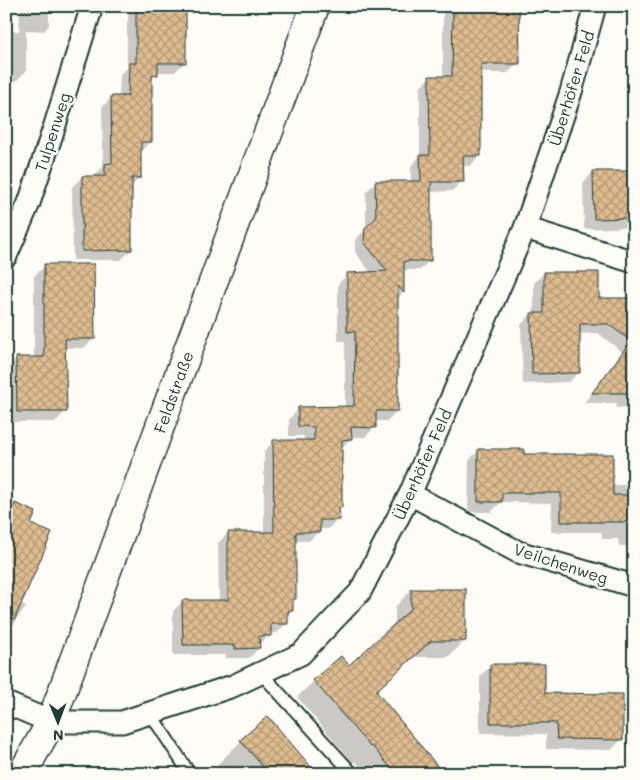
<svg xmlns="http://www.w3.org/2000/svg" width="640" height="780" font-family="Mali,sans-serif">
  <style>
    .shadow { fill: #0003 }
    .building { fill: url(#building-cross-hatch); stroke: #1f3d34 }
    .lines { fill: none; stroke-linecap: round; stroke-linejoin: round }
    .service-casing { stroke: #1f3d34; stroke-width: 15 }
    .minor-casing { stroke: #1f3d34; stroke-width: 25 }
    .secondary-casing { stroke: #1f3d34; stroke-width: 31 }
    .service { stroke: #fdfcf7; stroke-width: 11 }
    .minor { stroke: #fdfcf7; stroke-width: 21 }
    .secondary { stroke: #fdfcf7; stroke-width: 28 }
    .labels { text-anchor: middle; dominant-baseline: central; stroke-width: 5; stroke-linejoin: round; paint-order: stroke }
    .street-label { font-size: 16px; fill: #1f3d34; stroke: #fdfcf7 }
  </style>
  <defs>
    <pattern id="building-cross-hatch" width="8" height="8" patternUnits="userSpaceOnUse" patternTransform="scale(1.25)"><rect width="8" height="8" fill="#dfbb90"/><path d="M0 0l8 8M0 8l8-8" fill="none" stroke="#b49976"/></pattern>
  </defs>
  <rect width="100%" height="100%" fill="#fdfcf7"/>
  <filter id="ink" filterUnits="userSpaceOnUse"><feTurbulence type="fractalNoise" baseFrequency=".02" numOctaves="2"/><feDisplacementMap in="SourceGraphic" scale="10" xChannelSelector="R" yChannelSelector="G"/><feConvolveMatrix kernelMatrix="1 2 1 2 8 2 1 2 1" color-interpolation-filters="sRGB"/></filter>
  <g filter="url(#ink)">
    <path class="shadow" d="M21,6h28v19l-5,6 -18,-1v41l-11,11h-9v-51h13l1,-24z
      M133,6h52v56l-10,10h-18v2l-6,7v60l-10,10h-1v26l-9,10v63l-10,10h-48l-1,-73 10,-10h13v-2l8,-8 -1,-60 10,-10h7l1,-23 7,-6v-45l1,-2v-10z
      M448,6h70v57l-10,10h-28v83l-10,10h-8v15l-10,10 -22,1v68l-10,10h-17v23l-6,6v112l-10,10h-12v6l-10,10h-15v2l-9,10v58l-3,3v9l-10,10h-9v2l-10,10h-14v58l-3,3v8l-6,6 1,7 -10,10h-7v2l-12,10 1,3 -10,10h-23v-3h-53v-44l10,-10h36l-1,-58 10,-10h36v-82l10,-10h30v-5h-15v-17l10,-10 46,-1v-67h-7v-57l10,-10 23,-1 -16,-21v-12l11,-11v-37l10,-10h35v-16l9,-10v-69l10,-10h13v-66z
      M593,172h41v55l-50,2 -1,-46z
      M45,266l49,72 -10,10h-20l1,64 -10,10h-48l-1,-53 10,-10 18,-1v-82z
      M544,273l54,27 36,-1v108l-18,1 1,-5h-33l38,-51 -24,-19 -20,1 1,38 -10,10 -46,2 -2,-59 10,-11h3v-31z
      M479,450l43,5 90,30h22v61h-15l-1,-7h-16v-7h-51l1,-29 -51,-1 -10,10h-23l1,-52z
      M15,504l14,21 -9,77 6,5 -20,25v-119z
      M411,590l54,51 -17,16h-34l-39,35 68,82h-77l-11,-13 -2,2 -56,-66 17,-16 35,-14 46,-42v-18z
      M491,666l53,28 78,45 -11,11 -65,-1v-15l-66,-1v-57z
      M634,674v40h-7l1,-34z
      M241,741l74,33h-90l-8,-9z"/>
    <path class="building" d="M138,6l48,1v56h-28v12h-6v67h-11v36h-9v72l-50,1v-75h23v-12l7,-1 -1,-67h17l1,-33h7v-51h2z
      M453,6h66l1,58h-39v92h-18l1,26h-33v79h-27v32l-6,-7v125h-22v17l-25,-1 1,12 -10,1v68l-3,-1 1,13h-20v12h-24v67h-3v12h-5v13h-17v12h-12l1,12 -25,1v-4h-52l-1,-45h46v-68h46l-1,-92h41v-13l-16,-1v-19l56,-1 1,-75 -8,1v-59l40,-2 -23,-29 1,-14 11,-10 -1,-37h46l-1,-26h10l-1,-79h23z
      M593,171h41v47l-40,1z
      M44,264h50l1,75h-30l2,73h-50l-1,-55h28z
      M544,272h55v26h35v95h-42l39,-52 -23,-17h-28v49l-48,1 -1,-61h13z
      M478,449h46v5h89v41h15v27h-67v-29h-59v9h-24z
      M15,503l21,9 -5,12 21,9 -46,106v-115z
      M411,589h55v52h-35l-55,50 68,83h-48l-24,-28 -2,1 -57,-67 28,-24 8,9 62,-56z
      M490,664h55v29l78,1v46l-66,-1 -1,-16h-66z
      M268,716l49,58h-48l-29,-34z"/>
    <g class="lines">
      <g class="service-casing">
        <path id="service" d="M261,673l92,101
          M150,713l40,61"/>
      </g>
      <g class="minor-casing">
        <path id="minor" d="M525,228l109,34
          M6,256l23,-53 26,-78 37,-119
          M410,494l108,58 116,34
          M6,703l45,19h71l111,-36 68,-32 59,-62 50,-98 115,-266 46,-136 24,-86"/>
      </g>
      <g class="secondary-casing">
        <path id="secondary" d="M22,774l29,-52 264,-716"/>
      </g>
      <use href="#service" class="service"/>
      <use href="#minor" class="minor"/>
      <use href="#secondary" class="secondary"/>
    </g>
  </g>
  <g class="labels">
    <g class="street-label">
      <text transform="translate(571 88) rotate(-73)">Überhöfer Feld</text>
      <text transform="translate(52 132) rotate(-72)">Tulpenweg</text>
      <text transform="translate(173 392) rotate(-70)">Feldstraße</text>
      <text transform="translate(422 464) rotate(-66)">Überhöfer Feld</text>
      <text transform="translate(561 563) rotate(18)">Veilchenweg</text>
    </g>
  </g>
  <rect width="640" height="780" fill="none" stroke="#fdfcf7" stroke-width="25"/>
  <rect x="12" y="12" width="615" height="755" fill="none" stroke="#1f3d34" stroke-width="2" filter="url(#ink)"/>
  <g transform="translate(58 722) rotate(179)" stroke="#fdfcf7" stroke-width="4" paint-order="stroke">
  <path d="M0-4L9 19L0 12L-9 19Z" fill="#1f3d34"/>
  <text y="-8" font-size="14" font-weight="bold" text-anchor="middle" fill="#1f3d34">N</text>
  </g>
</svg>
